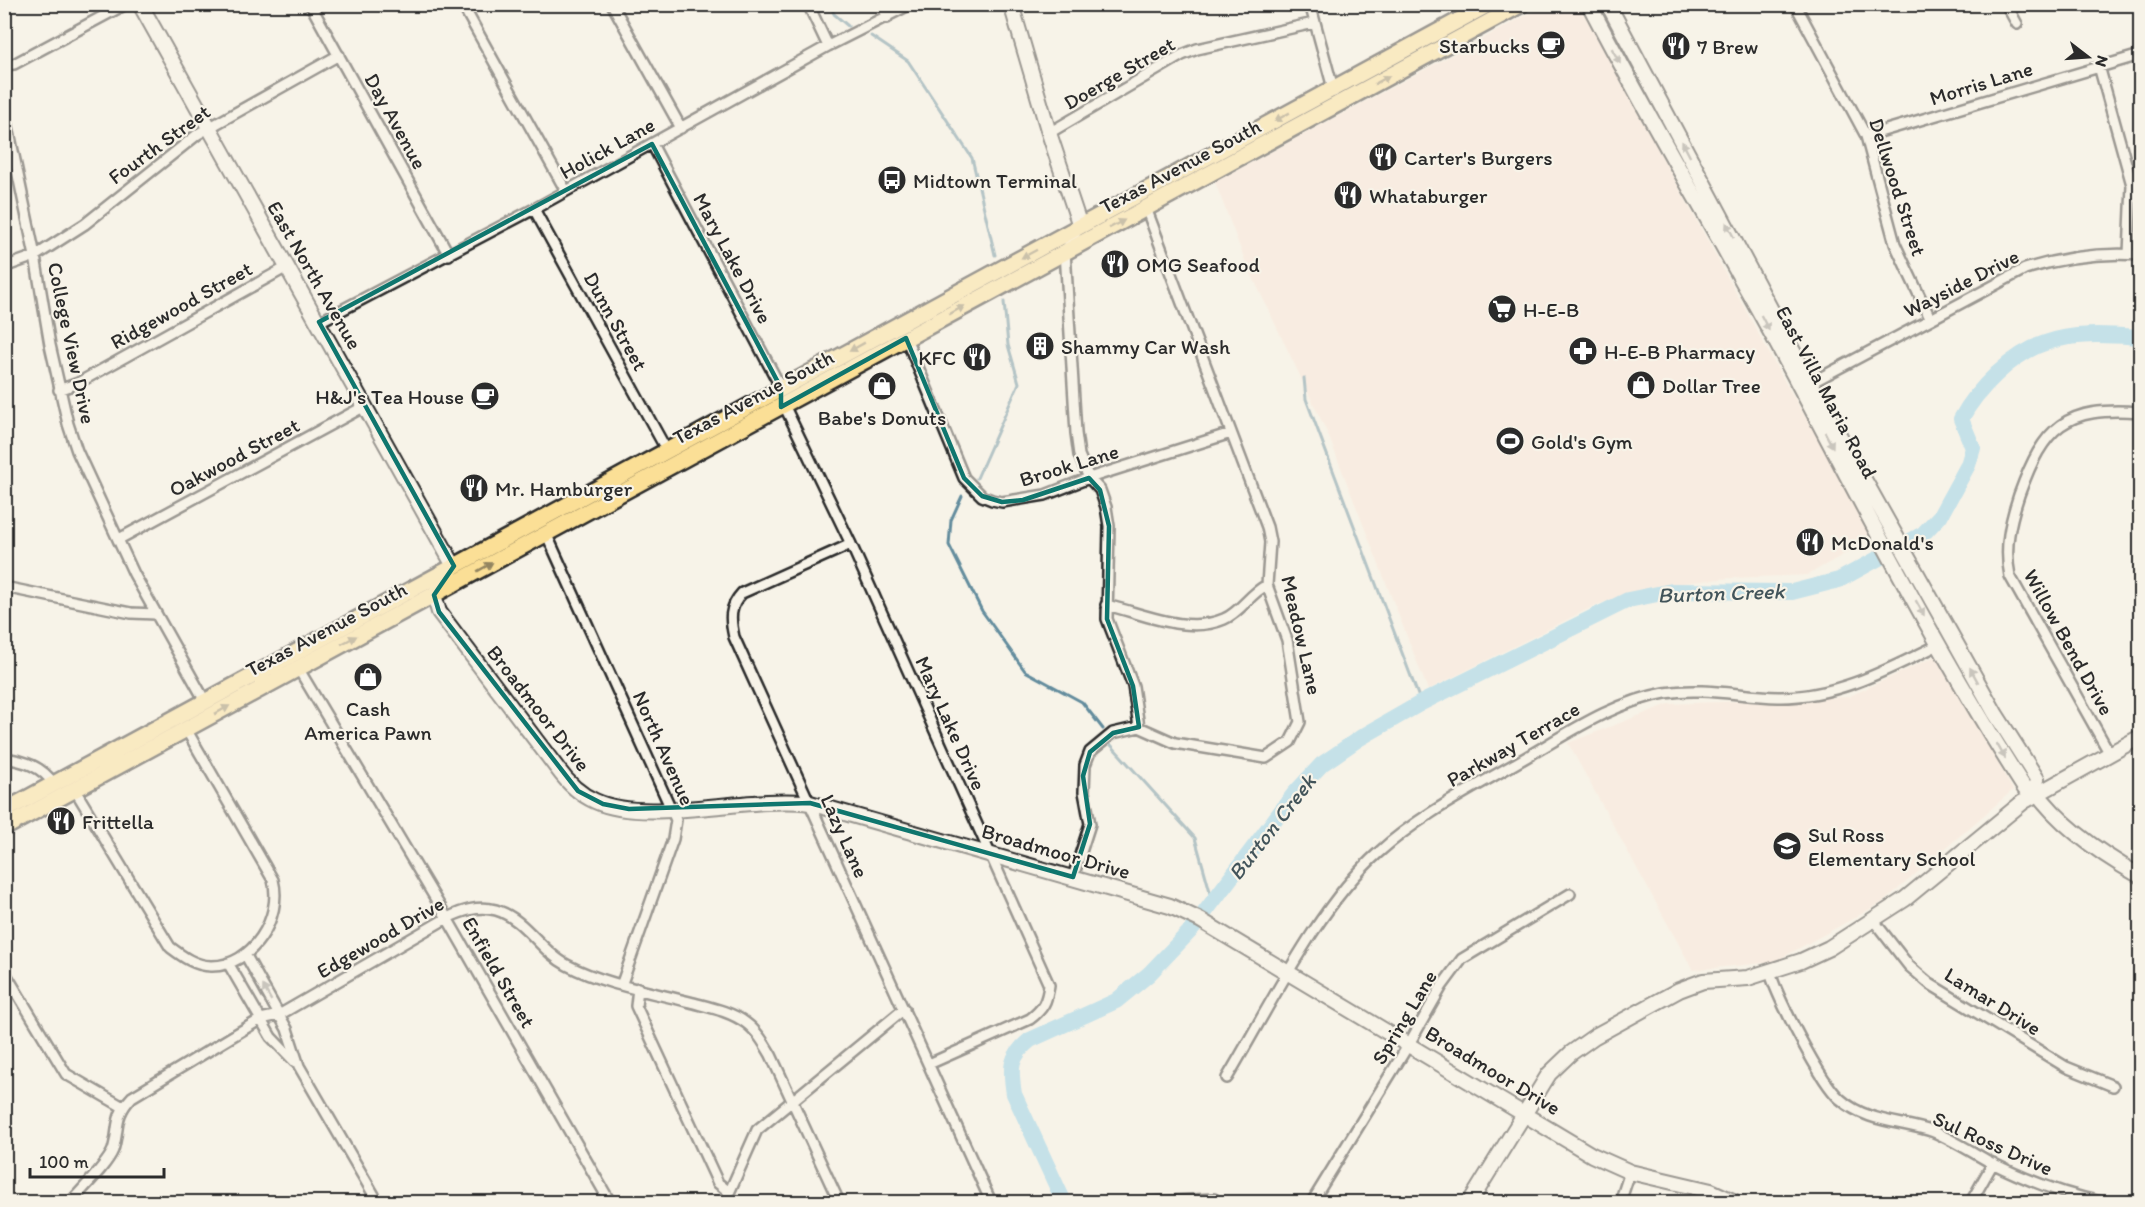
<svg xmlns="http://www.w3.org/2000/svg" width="2145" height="1207" font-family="Itim,sans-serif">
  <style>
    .built { fill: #f9e5d9 }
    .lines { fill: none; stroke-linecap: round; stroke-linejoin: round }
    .stream { stroke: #638c9d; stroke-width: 3 }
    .river { stroke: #88cde9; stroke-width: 16 }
    .street-casing { stroke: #2b2b2b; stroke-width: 14 }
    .secondary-casing { stroke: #2b2b2b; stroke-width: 18 }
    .primary-casing { stroke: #2b2b2b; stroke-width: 20 }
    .street { stroke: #f7f3e8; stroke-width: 9 }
    .secondary { stroke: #f7f3e8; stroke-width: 14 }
    .primary { stroke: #fbdf96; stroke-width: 15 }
    .oneway { fill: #918f8a }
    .oneway2 { fill: #938560 }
    .marked { fill: none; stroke: #0f766e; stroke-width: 4.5; stroke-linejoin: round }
    .labels { text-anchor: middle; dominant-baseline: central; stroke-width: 4.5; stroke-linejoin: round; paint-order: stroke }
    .poi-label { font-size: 21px; fill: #2b2b2b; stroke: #f7f3e8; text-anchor: start }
    .street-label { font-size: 21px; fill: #2b2b2b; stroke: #f7f3e8 }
    .water-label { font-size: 22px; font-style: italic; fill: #42545a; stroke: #f7f3e8 }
  </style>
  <rect width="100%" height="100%" fill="#f7f3e8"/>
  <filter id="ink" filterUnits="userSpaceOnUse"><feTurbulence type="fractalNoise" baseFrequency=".0167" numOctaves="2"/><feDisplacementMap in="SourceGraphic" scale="12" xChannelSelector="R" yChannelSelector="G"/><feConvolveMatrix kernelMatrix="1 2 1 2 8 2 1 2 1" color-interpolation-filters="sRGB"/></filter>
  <g filter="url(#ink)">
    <path class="built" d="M1545,5h34l202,370 94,162 -68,38 -78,3 -73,8 -60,19 -168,85 -101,-258 -81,-169 -31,-81z
      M1938,655l75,135 -130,112 -109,60 -81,8 -125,-227 101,-39 179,-7z"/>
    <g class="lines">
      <path class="stream" d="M830,4l4,10 14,12
        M871,36l37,25 64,97 23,97
        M1304,378l2,21 115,304
        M977,478l42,-95 -11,-38 -4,-43
        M962,496l-11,24 -2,25 33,66 43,60 57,31 21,27
        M1111,745l84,93 18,64"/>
      <path class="river" d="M1205,912l89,-118 28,-30 38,-26 61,-35 207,-103 44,-9 120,1 47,-12 84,-46 17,-18 28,-51 5,-17 -12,-29c16,-30 51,-65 84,-76 30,-11 64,-8 95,-6
        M1064,1202l-50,-108c-4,-25 -5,-37 16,-54l86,-39 33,-27 45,-47"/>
      <g class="street-casing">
        <path id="street" d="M310,4l139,251
          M462,4l104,187
          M612,4l69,124
          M808,4l20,42
          M883,4l4,14
          M1310,4l24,88
          M1795,4l71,132 29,108 35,74
          M2006,4l11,20
          M4,65l10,-1 112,-60
          M2099,66l33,119 -3,69
          M4,108l31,148 15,89 18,79 9,27 57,123 71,127
          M1049,133l133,-78 15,-6 117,-26
          M1866,136l274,-81
          M652,144l129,244
          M534,209l133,242
          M1079,228l-14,23 11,182 3,22 10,23 11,12 6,17 3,19 -2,93 26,67 6,41
          M4,267l31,-11 50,-32 113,-90 141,-79
          M319,322l215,-113 294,-163 83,-42
          M906,338l58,140 18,18 10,4 10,2 43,-7 44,-17 142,-45
          M1805,386l220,-117c39,-12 75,-17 115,-14
          M59,390l19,-7 209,-116
          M784,405l67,139 198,441c-2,17 -6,24 -19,34l-101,45
          M546,533l130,287 -3,19 -51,144
          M119,539l246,-133
          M851,544l-109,49c-13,14 -12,26 -8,44l257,565
          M4,587l127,26 25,1
          M1106,605c36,8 81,30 118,14 17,-7 26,-26 43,-34
          M298,668l149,250 163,284
          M2110,754l-100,-178c-6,-28 0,-54 9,-81 25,-69 46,-89 121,-83
          M4,758c21,3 37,8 50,26
          M75,790l95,157c12,9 25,19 41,19 41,1 72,-49 62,-86l-87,-151
          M1073,877l17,-53 -6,-32 1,-27 5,-13 23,-19 26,-6 36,16 91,15 24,-16 10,-20 -13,-82 -20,-55 3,-43 -3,-15 -121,-319
          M1874,921l35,45 21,18 136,83 47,19
          M245,954l42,75 12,37 79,136
          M228,963l43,74 24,25
          M4,971l62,103 57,33
          M1770,972c7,25 51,111 70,127 27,24 62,22 94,33 19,8 38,20 56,30 36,18 72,32 112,40
          M638,988l-2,18 82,177 11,9
          M1227,1078c42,-70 91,-172 151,-225 45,-41 100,-67 152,-98 43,-25 85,-53 135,-62 37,-6 75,3 113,4 58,1 111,-28 162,-53
          M71,1202c11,-13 36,-37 42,-52 7,-23 0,-33 19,-53l129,-78 18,-4 168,-97c15,-7 31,-13 49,-8 30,9 44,41 71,55 36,19 84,27 123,37 18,5 40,9 56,21 11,8 18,20 25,32l68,147
          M725,1202l32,-72 147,-121
          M1150,1202l64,-3v3
          M1312,1202l97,-158 33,-58 20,-27 108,-65
          M1620,1202l10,-30
          M1971,1202l22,-39"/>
      </g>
      <g class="secondary-casing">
        <path id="secondary" d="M140,4l314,562 -20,29 5,17 118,156c10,14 22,26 38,33 52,24 153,-6 215,2l360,103 30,14 392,235 38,17 81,19 24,11
          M1011,4l38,129 31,93
          M1589,4c61,118 130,232 193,349 78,146 153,296 243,436l10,1c25,36 68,65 105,86
          M1608,4l202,379 185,330 42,66 -2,11
          M1470,1202l79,-128 22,-21 24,-17 84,-46 24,-9 45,-3 53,-17 28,-13 76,-49 118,-97 117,-65"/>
      </g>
      <g class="primary-casing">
        <path id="primary" d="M4,811l1485,-807
          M4,828l1518,-824"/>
      </g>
      <use href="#street" class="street"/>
      <use href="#secondary" class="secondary"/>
      <use href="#primary" class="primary"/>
    </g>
    <defs><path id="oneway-solid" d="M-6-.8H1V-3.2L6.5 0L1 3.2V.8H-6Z" transform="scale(1.5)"/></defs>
    <g class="oneway">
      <use href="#oneway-solid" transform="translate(1616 56) rotate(61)"/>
      <use href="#oneway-solid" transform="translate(1686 149) rotate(-118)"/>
      <use href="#oneway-solid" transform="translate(1730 230) rotate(-117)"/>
      <use href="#oneway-solid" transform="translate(1765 323) rotate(62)"/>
      <use href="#oneway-solid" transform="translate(1829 440) rotate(62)"/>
      <use href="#oneway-solid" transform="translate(1920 608) rotate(61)"/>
      <use href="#oneway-solid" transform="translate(1974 675) rotate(-119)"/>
      <use href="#oneway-solid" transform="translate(2001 751) rotate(60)"/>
      <use href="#oneway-solid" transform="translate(267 993) rotate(-119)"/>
    </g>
    <g class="oneway2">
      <use href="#oneway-solid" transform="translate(1382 80) rotate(-29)"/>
      <use href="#oneway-solid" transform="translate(1282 117) rotate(151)"/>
      <use href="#oneway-solid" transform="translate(1117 224) rotate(-28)"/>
      <use href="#oneway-solid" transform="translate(1029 254) rotate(152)"/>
      <use href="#oneway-solid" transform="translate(957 310) rotate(-29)"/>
      <use href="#oneway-solid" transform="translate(857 347) rotate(151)"/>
      <use href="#oneway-solid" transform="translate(485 567) rotate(-29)"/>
      <use href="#oneway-solid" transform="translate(349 640) rotate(-28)"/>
      <use href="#oneway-solid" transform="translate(222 710) rotate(-29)"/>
    </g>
  </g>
  <path d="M0 0H2145V1207H0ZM652,144l129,244v19l125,-69 58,140 18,18 20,6 21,-2 66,-22 11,12 9,36 -2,93 26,67 6,41 -26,6 -23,19 -7,24 7,48 -17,53 -263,-74 -181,6 -26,-5 -25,-13 -139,-179 -5,-17 20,-29 -135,-244z" fill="#f7f3e8" fill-opacity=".55" fill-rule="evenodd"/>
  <path class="marked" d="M652,144l129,244v19l125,-69 58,140 18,18 20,6 21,-2 66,-22 11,12 9,36 -2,93 26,67 6,41 -26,6 -23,19 -7,24 7,48 -17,53 -263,-74 -181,6 -26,-5 -25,-13 -139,-179 -5,-17 20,-29 -135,-244z"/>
  <defs>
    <g id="cafe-disc" transform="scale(1.5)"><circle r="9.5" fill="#2b2b2b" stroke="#f7f3e8"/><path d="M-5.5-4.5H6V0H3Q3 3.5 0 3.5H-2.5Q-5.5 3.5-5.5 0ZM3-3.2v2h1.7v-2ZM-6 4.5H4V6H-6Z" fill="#fff"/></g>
    <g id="restaurant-disc" transform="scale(1.5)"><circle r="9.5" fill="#2b2b2b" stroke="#f7f3e8"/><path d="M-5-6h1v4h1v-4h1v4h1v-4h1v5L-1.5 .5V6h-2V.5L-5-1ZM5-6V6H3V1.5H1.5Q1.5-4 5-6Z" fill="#fff"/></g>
    <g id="bus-disc" transform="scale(1.5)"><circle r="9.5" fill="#2b2b2b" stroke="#f7f3e8"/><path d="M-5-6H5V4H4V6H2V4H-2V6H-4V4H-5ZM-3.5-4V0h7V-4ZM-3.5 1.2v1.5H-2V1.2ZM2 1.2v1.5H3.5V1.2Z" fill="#fff"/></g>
    <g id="supermarket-disc" transform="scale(1.5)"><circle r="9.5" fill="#2b2b2b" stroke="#f7f3e8"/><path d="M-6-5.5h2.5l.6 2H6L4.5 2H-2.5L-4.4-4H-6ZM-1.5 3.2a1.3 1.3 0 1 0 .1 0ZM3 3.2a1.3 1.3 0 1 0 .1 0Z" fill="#fff"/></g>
    <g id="building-disc" transform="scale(1.5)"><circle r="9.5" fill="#2b2b2b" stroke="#f7f3e8"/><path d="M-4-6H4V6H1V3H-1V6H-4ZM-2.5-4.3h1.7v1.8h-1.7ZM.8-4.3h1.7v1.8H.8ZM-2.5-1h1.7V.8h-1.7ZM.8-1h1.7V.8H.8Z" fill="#fff"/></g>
    <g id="pharmacy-disc" transform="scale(1.5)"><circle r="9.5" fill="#2b2b2b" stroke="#f7f3e8"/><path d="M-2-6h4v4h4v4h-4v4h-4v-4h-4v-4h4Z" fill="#fff"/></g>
    <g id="shop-disc" transform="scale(1.5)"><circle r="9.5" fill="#2b2b2b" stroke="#f7f3e8"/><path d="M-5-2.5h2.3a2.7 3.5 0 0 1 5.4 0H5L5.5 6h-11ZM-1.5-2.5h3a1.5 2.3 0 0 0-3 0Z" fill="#fff"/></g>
    <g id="stadium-disc" transform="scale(1.5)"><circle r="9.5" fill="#2b2b2b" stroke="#f7f3e8"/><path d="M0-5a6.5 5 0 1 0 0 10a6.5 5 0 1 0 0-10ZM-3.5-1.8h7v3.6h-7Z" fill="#fff"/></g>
    <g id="school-disc" transform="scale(1.5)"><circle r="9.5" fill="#2b2b2b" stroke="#f7f3e8"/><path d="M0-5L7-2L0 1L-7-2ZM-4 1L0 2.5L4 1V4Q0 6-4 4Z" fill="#fff"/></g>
  </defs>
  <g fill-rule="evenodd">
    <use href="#cafe-disc" x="1551" y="45"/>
    <use href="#restaurant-disc" x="1676" y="46"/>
    <use href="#restaurant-disc" x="1383" y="157"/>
    <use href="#bus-disc" x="892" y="180"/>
    <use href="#restaurant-disc" x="1348" y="195"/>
    <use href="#restaurant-disc" x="1115" y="264"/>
    <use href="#supermarket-disc" x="1502" y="309"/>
    <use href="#building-disc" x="1040" y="346"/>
    <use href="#pharmacy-disc" x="1583" y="351"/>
    <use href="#restaurant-disc" x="977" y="357"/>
    <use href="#shop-disc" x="1641" y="385"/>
    <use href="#shop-disc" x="882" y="386"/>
    <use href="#cafe-disc" x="485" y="396"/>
    <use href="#stadium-disc" x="1510" y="441"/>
    <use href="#restaurant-disc" x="474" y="488"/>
    <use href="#restaurant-disc" x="1810" y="542"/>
    <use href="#shop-disc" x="368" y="677"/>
    <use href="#restaurant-disc" x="61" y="821"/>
    <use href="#school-disc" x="1787" y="846"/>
  </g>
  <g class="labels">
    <g class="poi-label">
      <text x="1530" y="45" text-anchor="end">Starbucks</text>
      <text x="1697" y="46">7 Brew</text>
      <text x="1404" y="157">Carter's Burgers</text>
      <text x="913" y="180">Midtown Terminal</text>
      <text x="1369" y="195">Whataburger</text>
      <text x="1136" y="264">OMG Seafood</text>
      <text x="1523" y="309">H-E-B</text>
      <text x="1061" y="346">Shammy Car Wash</text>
      <text x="1604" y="351">H-E-B Pharmacy</text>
      <text x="956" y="357" text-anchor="end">KFC</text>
      <text x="1662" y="385">Dollar Tree</text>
      <text x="464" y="396" text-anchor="end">H&amp;J's Tea House</text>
      <text x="882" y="417" text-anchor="middle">Babe's Donuts</text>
      <text x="1531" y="441">Gold's Gym</text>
      <text x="495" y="488">Mr. Hamburger</text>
      <text x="1831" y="542">McDonald's</text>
      <text x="368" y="708" text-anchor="middle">Cash<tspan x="368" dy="24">America Pawn</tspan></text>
      <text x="82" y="821">Frittella</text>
      <text x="1808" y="834">Sul Ross<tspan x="1808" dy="24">Elementary School</tspan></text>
    </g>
    <g class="street-label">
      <text transform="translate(1119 73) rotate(-30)">Doerge Street</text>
      <text transform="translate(1981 83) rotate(-17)">Morris Lane</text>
      <text transform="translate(396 121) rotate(61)">Day Avenue</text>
      <text transform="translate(159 144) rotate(-36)">Fourth Street</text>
      <text transform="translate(607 148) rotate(-29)">Holick Lane</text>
      <text transform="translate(1180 166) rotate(-28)">Texas Avenue South</text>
      <text transform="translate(1898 187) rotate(72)">Dellwood Street</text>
      <text transform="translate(733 258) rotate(62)">Mary Lake Drive</text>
      <text transform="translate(315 275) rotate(60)">East North Avenue</text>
      <text transform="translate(1961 283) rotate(-27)">Wayside Drive</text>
      <text transform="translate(181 305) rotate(-29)">Ridgewood Street</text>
      <text transform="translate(616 321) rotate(61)">Dunn Street</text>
      <text transform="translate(72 343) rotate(78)">College View Drive</text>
      <text transform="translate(1827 392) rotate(62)">East Villa Maria Road</text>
      <text transform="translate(753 397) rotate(-28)">Texas Avenue South</text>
      <text transform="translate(234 457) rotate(-28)">Oakwood Street</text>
      <text transform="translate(1069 465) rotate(-17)">Brook Lane</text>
      <text transform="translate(326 629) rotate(-28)">Texas Avenue South</text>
      <text transform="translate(1302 635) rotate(77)">Meadow Lane</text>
      <text transform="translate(2069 642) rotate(61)">Willow Bend Drive</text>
      <text transform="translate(539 708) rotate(52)">Broadmoor Drive</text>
      <text transform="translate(951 723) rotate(66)">Mary Lake Drive</text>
      <text transform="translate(1513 744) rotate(-30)">Parkway Terrace</text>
      <text transform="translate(664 748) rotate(66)">North Avenue</text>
      <text transform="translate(845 836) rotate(66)">Lazy Lane</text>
      <text transform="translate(1056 851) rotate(16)">Broadmoor Drive</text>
      <text transform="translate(380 937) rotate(-30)">Edgewood Drive</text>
      <text transform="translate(499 972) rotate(60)">Enfield Street</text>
      <text transform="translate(1993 1001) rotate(32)">Lamar Drive</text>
      <text transform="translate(1404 1017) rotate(-59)">Spring Lane</text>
      <text transform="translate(1493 1070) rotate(31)">Broadmoor Drive</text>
      <text transform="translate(1993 1143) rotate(24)">Sul Ross Drive</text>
    </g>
    <g class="water-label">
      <text transform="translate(1721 593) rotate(-2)">Burton Creek</text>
      <text transform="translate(1272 827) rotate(-52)">Burton Creek</text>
    </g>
  </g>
  <rect width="2145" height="1207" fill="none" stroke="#f7f3e8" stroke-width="24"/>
  <rect x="12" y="12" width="2121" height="1183" fill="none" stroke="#2b2b2b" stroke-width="2" filter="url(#ink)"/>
  <g transform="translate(2088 57) rotate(107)" stroke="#f7f3e8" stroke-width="4.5" paint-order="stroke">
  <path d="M0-4.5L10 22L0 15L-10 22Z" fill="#2b2b2b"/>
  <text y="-9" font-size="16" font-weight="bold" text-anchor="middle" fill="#2b2b2b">N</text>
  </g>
  <path d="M30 1168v9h134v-9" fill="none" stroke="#2b2b2b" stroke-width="3"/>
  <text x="39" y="1168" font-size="18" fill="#2b2b2b" stroke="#f7f3e8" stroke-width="4.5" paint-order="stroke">100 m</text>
</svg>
